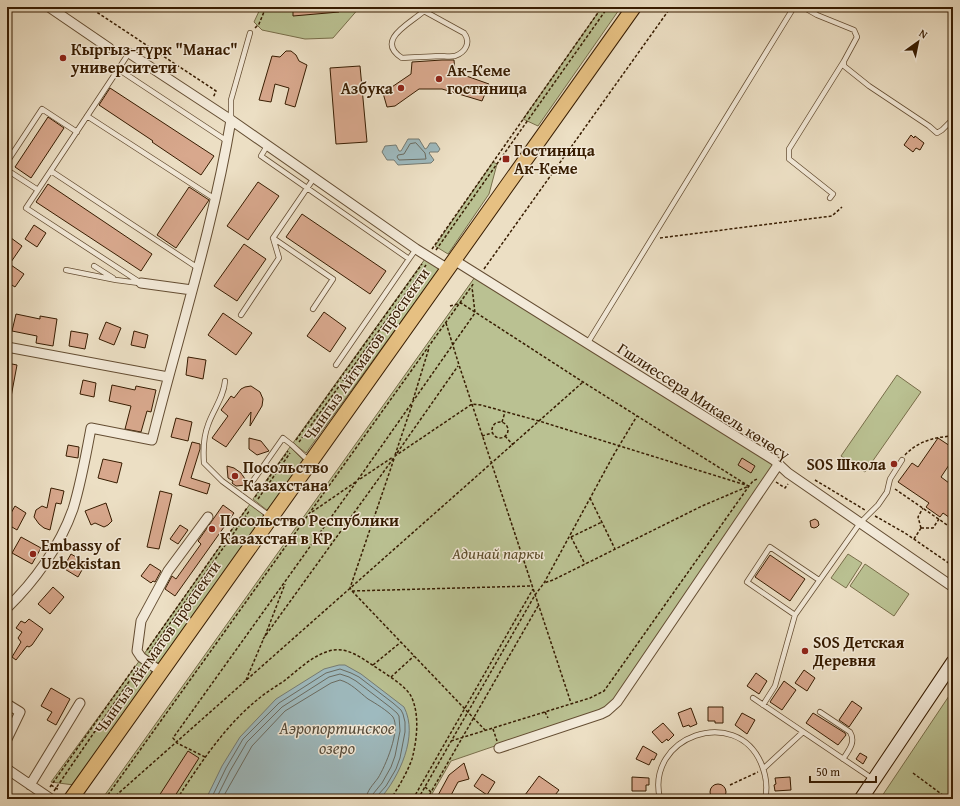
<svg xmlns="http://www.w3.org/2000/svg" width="960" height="806" font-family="'Gentium Book Plus',serif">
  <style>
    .green { fill: #bac192; stroke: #786e4a }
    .water { fill: #9ebabf; stroke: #757b73 }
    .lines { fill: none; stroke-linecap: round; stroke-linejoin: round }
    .shore { stroke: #6a6b60; stroke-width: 1 }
    .building { fill: #d8a88d; stroke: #371c01 }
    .service-casing { stroke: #644d32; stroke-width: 6 }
    .minor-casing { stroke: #644d32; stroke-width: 11 }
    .secondary-casing { stroke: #371c01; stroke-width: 15 }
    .primary-casing { stroke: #371c01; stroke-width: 16 }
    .path { stroke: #371c01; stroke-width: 1.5; stroke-dasharray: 3 2; stroke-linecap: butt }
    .service { stroke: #f3ead9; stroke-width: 4.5 }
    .minor { stroke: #f3ead9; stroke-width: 9 }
    .secondary { stroke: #f3ead9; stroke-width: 13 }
    .primary { stroke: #e6c082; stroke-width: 14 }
    .poi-dot { fill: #8f2418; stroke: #f3ead9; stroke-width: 1.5 }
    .labels { text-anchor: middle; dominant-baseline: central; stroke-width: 3; stroke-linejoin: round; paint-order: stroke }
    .poi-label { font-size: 16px; font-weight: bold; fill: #371c01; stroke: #f3ead9; text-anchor: start }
    .street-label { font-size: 16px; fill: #371c01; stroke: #f3ead9 }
    .park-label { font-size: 16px; font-style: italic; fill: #5e4e2c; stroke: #f3ead9 }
    .water-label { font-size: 17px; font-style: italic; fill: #564b3a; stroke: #f3ead9 }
  </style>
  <rect width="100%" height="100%" fill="#ecdfc4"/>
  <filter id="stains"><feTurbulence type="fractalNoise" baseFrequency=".005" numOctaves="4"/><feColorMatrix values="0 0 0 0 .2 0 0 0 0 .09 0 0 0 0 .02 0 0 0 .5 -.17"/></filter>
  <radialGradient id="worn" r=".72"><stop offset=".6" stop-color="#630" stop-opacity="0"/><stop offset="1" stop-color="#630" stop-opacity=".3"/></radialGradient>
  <path class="green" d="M261,7h99l-27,31 -28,1 -43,-9 -8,-8z
    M602,7h19l-83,119 -15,-7z
    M493,162l4,2 -8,30 -41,60 -13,-8z
    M425,259l14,10 -133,184 -13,-10z
    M475,277l296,184 2,4 -1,4 -156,229 -13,11 -152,52 -22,38h-327z
    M897,375l24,17 -56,80 -24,-16z
    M290,447l14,14 -36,50 -15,-12z
    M250,504l15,12 -106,148 -15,-10z
    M848,554l14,9 -16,25 -15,-10z
    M865,564l44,30 -15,22 -44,-30z
    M140,660l16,12 -82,113 -23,-3z
    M953,690v109h-73z"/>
  <path class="water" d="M408,139h11l6,10 2,-1 3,-5h6l4,6 -2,3h-8l-1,1 5,7 -3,3 -33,2 -4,-5h-7l-5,-8 3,-6 11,-1 3,6h2z
    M339,665h6l16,9 43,33c15,29 -5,70 -24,92h-174l16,-33 18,-29 36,-38 48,-30z"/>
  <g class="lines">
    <path class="shore" d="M416,143l9,10 1,6 -27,1 -2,-3 1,-2 6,-1 6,-10z
      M211,799l15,-31 17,-29 36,-36 47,-30 14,-4 11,4 8,4 34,26 8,7 2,4 2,8v10l-5,26 -4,11 -10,17 -8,9 -1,4
      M216,799l14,-28 17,-29 35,-35 47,-30 11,-3 9,3 7,4 34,26 7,6 2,3 1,15 -5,25 -4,11 -9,16 -9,11 -1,5
      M222,799l30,-53 33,-35 46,-28 9,-3c11,3 19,12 28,19 7,4 20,12 25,18 8,13 -8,50 -15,61 -5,7 -11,12 -12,21"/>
  </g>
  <path class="building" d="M293,7h45l1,5 -46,4z
    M286,51h5l5,4 3,6 8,4 -12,42 -10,-3 4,-16 -14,-4 -4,18 -12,-2 13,-44 8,1z
    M442,60h12l1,12 34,12 -7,17 -40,-12h-23l-24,17 -8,1 -4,-14 28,-19 1,-12z
    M360,66l7,76 -31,2 -6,-76z
    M110,88l104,68 -13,19 -49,-33 1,-1 -54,-36z
    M48,117l16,11 -33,50 -16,-11z
    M911,135l3,3 1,-2 9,7 -4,7 -4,-2 -3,4 -9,-7z
    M258,182l21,14 -31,44 -21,-14z
    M48,184l104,70 -11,17 -105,-69z
    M189,187l20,13 -33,48 -19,-13z
    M302,214l84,57 -16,23 -84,-57z
    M34,225l12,8 -9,14 -12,-8z
    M7,235l15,11 -11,16 -4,-3z
    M244,244l22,15 -29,42 -23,-15z
    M11,265l13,9 -9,13 -8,-5v-11z
    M324,312l22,16 -16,24 -23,-16z
    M223,313l29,20 -16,22 -28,-20z
    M16,314l24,5v-3l17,3 -4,27 -17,-3 1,-7 -25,-5z
    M106,322l15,6 -7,17 -15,-6z
    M71,331l17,3 -3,15 -16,-3z
    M134,331l14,4 -3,13 -14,-3z
    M188,357l18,3 -3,19 -17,-4z
    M7,363l10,2 -6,32h-4z
    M83,380l13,3 -2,14 -14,-3z
    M112,385l23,5 1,-4 20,4 -5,22 -4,-1 -6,21 -16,-3 6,-23 -22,-5z
    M251,386l9,6 3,7 -1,7 -12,20 1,-14 -25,35 -14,-9 16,-22 -7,-6 10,-14 3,2 7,-9 4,-2z
    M176,418l16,4 -4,19 -17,-4z
    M249,438l12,3 8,10 -12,4 -8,-6z
    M938,438l15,10v11l-12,18 12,9v34l-10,-7 -3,4 -14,-10 3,-4 -31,-21 14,-19 6,4z
    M192,442l8,2v5l-9,29 19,6 -3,10 -28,-9z
    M68,445l11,2 -1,11 -12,-2z
    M742,458l13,8 -4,7 -13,-8z
    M103,459l19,4 -5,20 -19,-5z
    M227,466l7,2 7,5 4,6 1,6 -10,1 -4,-3 1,-2 -5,-3z
    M51,488l13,3 -3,13 -5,-1 -6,27 -6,-2 -5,-4 -5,-7 2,-7 6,-4 5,2z
    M160,491l12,3 -13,55 -12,-2z
    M106,503l6,18 -4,4 -4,2 -9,-4 -4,2 -6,-14z
    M223,505l11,8 -59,83 -10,-7 7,-13 4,3 25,-35 -3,-3z
    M15,506l11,7 -9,17 -10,-6v-4z
    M815,519l3,2 1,4 -2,2 -3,1 -3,-1 -1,-6z
    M180,525l8,5 -10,14 -8,-5z
    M21,537l20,11 -9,16 -20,-11z
    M71,554l15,9 -8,14 -15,-9z
    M770,555l35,24 -15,22 -35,-24z
    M150,564l11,7 -6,11 -2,-1 -2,2 -10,-7z
    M53,587l11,10 -14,17 -12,-10z
    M29,619l14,10 -11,16 -3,2 -2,-1 -11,14 -4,-3 9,-15 -3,-4 4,-6 -6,-4 5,-7 4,2z
    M804,670l11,8 -8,13 -12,-8z
    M756,673l11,8 -8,13 -12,-8z
    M784,681l12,9 -14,20 -12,-8z
    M51,688l19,11 -14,26 -9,-5 5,-8 -11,-6z
    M852,701l10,7 -13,19 -10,-7z
    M708,707h15v16h-8v-2h-7z
    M691,708l6,16 -7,3 -1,-2 -6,2 -5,-14z
    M742,713l13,7 -8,14 -12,-9z
    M813,713l32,20 1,2 -8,10 -32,-22z
    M663,723l11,12 -6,6 -1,-2 -5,4 -10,-11z
    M643,746l14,8 -3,6 -2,-1 -3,6 -13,-6z
    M188,751l11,7 -26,41h-16z
    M860,753l7,4 -4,7 -7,-5z
    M464,763l5,16 -11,3 -9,17h-13l13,-24z
    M482,774l13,8 -8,13 -13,-9z
    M539,776l20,14 -7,9h-30z
    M632,777l17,1v7h-3v6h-14z
    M790,777l1,13 -16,1 -1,-6 2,-1 -1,-6z
    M710 792a8 8 0 1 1 16 0a8 8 0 1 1-16 0Z"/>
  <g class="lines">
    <g class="service-casing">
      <path id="service" d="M803,7l14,8 37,15 3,7 -13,24v5l25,20 60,40 8,7 5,-3 11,-11
        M424,11l40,22c7,9 2,19 -9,23 -5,1 -11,0 -16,0 -12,1 -25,1 -37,2 -28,-18 9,-35 22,-47z
        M129,53l-103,155 115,75
        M118,69l109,72
        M87,116l128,83
        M231,120v-20l19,-67
        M267,146l-6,10 148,103 7,-10
        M7,162l35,-53 35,23
        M7,170l31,20
        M51,171l147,97
        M830,198l3,-4 -44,-35v-10l55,-88
        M273,238l60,41 -20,30
        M94,266l19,12
        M66,270l50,10 23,3
        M241,315l38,-57 -6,-20 41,-60
        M587,344l207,-337
        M336,365l73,-106
        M225,381c-1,16 -12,29 -17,44 -5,13 -5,25 -4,38l18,18 49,36
        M250,485l33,-47 9,7 17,16
        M795,615l-48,-33 23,-35 49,33
        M753,698l120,81
        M763,705l12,-19 20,-71 65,-92 18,-18 9,-13 3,-13 12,-19
        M820,712l30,20c6,10 -1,18 -7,27
        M763,769l40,-37
        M660,799c-15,-63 76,-94 101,-36 5,12 7,24 4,36"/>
    </g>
    <g class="minor-casing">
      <path id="minor" d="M49,7l60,41
        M129,53l102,67 185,129 32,20
        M454,260l320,200 14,13 165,114
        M141,283l51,7
        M7,347l161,30
        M7,608c28,-27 53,-62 66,-99 8,-26 13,-54 18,-81l61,12c27,-107 61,-212 79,-320
        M161,672l-20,-15 -4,-6 4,-30 27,-50 40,-54
        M7,704l13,8 -13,27
        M499,748l102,-34 6,-3 10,-9 161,-237
        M7,769l44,30
        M30,785l50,-82"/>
    </g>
    <g class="secondary-casing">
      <path id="secondary" d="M861,799l92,-137"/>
    </g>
    <g class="primary-casing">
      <path id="primary" d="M71,799l563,-792"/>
    </g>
    <path class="path" d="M89,7l127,84 -3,7
      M255,28l4,-4 7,-17
      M660,238l172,-22 10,-9
      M432,249l170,-242
      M436,250l172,-243
      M484,269l187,-262
      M450,306l11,-3 122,79 164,103
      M446,323l13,42 112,338
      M413,400l16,-52
      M492 430a8 8 0 1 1 16 0a8 8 0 1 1-16 0Z
      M502,422l3,-10
      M482,436l10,-3
      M505,436l8,9
      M296,440l126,-176
      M299,442l127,-177
      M397,453l61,-87
      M395,455l17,-50
      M905,455c13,-14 30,-18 48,-19
      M394,459l-44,129 2,3 179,-5
      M360,479l33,-22
      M815,480l50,30
      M953,480v-1
      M776,482l9,6 3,-4
      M895,489l58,40
      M255,497l33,-46
      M590,498l25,51
      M258,499l32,-46
      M312,512l45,-31
      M875,516l30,17 48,33
      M921,528h12l6,-9
      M921,528l-3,-11 5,-9
      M571,537l31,-15
      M571,537l14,27
      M914,539l7,-11
      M352,591l133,139
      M265,636l20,-52
      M263,639l132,-183 77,-52 9,1 58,16 210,65 -47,20 -149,74 -9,3
      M147,650l100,-142
      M149,653l101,-143
      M373,665l28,-23
      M391,677l23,-21
      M246,680l17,-40
      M545,712l3,6
      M493,729l4,12
      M451,741l139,-43 14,-7 145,-205 4,-5 4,-2
      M205,757l-28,-14 -4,-5 184,-257 118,-168 -3,-26
      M913,773l35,26
      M51,785l8,5
      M730,785l28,-13
      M50,787l86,-122
      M425,787l6,5
      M54,791l85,-124
      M729,796l4,3
      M105,799l369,-516
      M112,799l471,-417
      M177,799c23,-35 47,-72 80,-99 8,-7 18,-13 27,-19 14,-11 28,-25 45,-30 17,-5 31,6 45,15 10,7 31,19 37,30 9,18 6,44 1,63 -5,14 -13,27 -21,40
      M413,799l120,-210
      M418,799l117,-204 9,-12 69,-127 24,-40
      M427,799l111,-193
      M702,799l7,-3"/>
    <use href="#service" class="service"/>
    <use href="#minor" class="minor"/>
    <use href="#secondary" class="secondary"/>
    <use href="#primary" class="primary"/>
  </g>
  <g class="poi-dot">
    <circle cx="63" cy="58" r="4"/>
    <circle cx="439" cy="79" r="4"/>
    <circle cx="401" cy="88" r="4"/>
    <rect x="502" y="155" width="8" height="8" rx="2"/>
    <circle cx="894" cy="464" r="4"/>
    <circle cx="235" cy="476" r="4"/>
    <circle cx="212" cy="529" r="4"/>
    <circle cx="33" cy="554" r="4"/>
    <circle cx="805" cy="651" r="4"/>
  </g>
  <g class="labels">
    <g class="poi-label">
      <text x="71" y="49">Кыргыз-түрк "Манас"<tspan x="71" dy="18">университети</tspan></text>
      <text x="447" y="70">Ак-Кеме<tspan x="447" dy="18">гостиница</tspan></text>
      <text x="393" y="88" text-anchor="end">Азбука</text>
      <text x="514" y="150">Гостиница<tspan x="514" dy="18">Ак-Кеме</tspan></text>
      <text x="886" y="464" text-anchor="end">SOS Школа</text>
      <text x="243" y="467">Посольство<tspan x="243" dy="18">Казахстана</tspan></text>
      <text x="220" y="520">Посольство Республики<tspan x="220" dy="18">Казахстан в КР</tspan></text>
      <text x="41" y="545">Embassy of<tspan x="41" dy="18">Uzbekistan</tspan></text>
      <text x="813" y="642">SOS Детская<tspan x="813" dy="18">Деревня</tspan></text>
    </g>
    <g class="street-label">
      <text transform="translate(366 354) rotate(-55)">Чынгыз Айтматов проспекти</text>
      <text transform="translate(704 401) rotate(33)">Гшлиессера Микаель көчөсү</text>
      <text transform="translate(157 647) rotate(-55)">Чынгыз Айтматов проспекти</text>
    </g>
    <g class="park-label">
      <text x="498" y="553">Адинай паркы</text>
    </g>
    <g class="water-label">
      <text x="337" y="727">Аэропортинское<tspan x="337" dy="20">озеро</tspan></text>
    </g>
  </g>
  <rect width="960" height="806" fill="none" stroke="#ecdfc4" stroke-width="24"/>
  <rect x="8" y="8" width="944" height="790" fill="none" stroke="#371c01" stroke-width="2"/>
  <rect x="12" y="12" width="936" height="782" fill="none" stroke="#371c01"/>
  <g transform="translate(918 42) rotate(33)" stroke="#f3ead9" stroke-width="3" paint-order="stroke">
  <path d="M0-3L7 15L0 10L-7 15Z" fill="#371c01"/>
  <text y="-6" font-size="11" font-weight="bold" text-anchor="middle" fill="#371c01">N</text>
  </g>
  <path d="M810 776v6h66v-6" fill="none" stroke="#371c01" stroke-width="2"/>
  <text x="816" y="776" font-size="12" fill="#371c01" stroke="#f3ead9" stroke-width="3" paint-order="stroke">50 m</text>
  <rect width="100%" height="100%" filter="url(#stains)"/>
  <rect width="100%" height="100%" fill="url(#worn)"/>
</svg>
